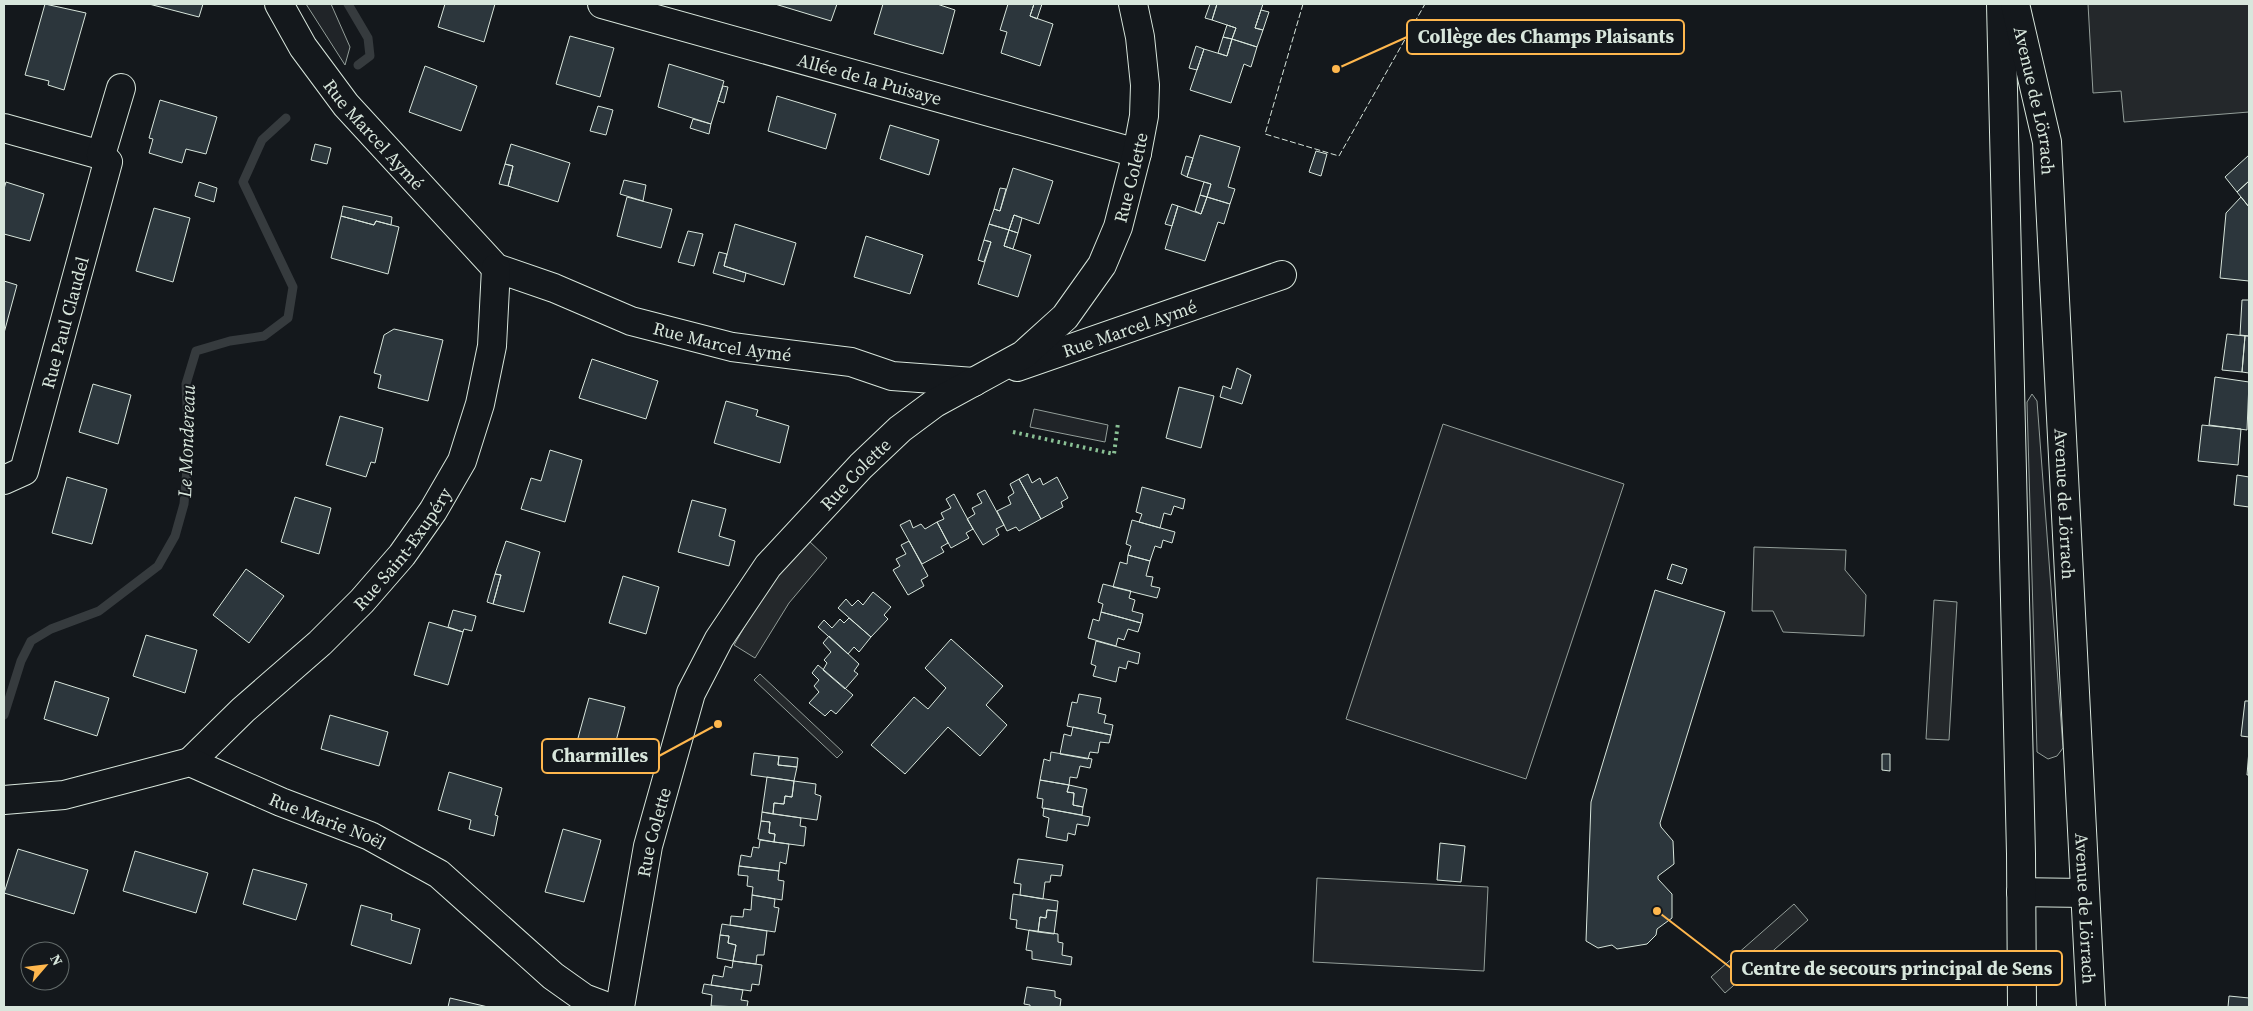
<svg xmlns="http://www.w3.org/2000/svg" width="2253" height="1011" font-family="'Source Serif 4',serif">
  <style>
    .green { fill: #202428; stroke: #939e99 }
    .parking { fill: #24282b; stroke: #939e99 }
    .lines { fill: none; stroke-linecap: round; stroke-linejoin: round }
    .stream { stroke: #363b3e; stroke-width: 9 }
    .building { fill: #2c363c; stroke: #d8e6dc }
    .minor-casing { stroke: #d8e6dc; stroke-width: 30 }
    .major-casing { stroke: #d8e6dc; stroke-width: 30 }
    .minor { stroke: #14181c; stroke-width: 28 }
    .major { stroke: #14181c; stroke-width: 28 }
    .hedge { stroke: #8ac095; stroke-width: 4; stroke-dasharray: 2.5 4; stroke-linecap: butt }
    .fence { stroke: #d8e6dc; stroke-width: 1; stroke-dasharray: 6 2.5; stroke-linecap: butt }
    .labels { text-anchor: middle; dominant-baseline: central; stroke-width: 4; stroke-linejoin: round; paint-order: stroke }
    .street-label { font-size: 18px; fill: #d8e6dc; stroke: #14181c }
    .water-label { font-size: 19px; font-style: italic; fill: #d8e6dc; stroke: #14181c }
    .leader { fill: none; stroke: #ffb74d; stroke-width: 2 }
    .callout-dot { fill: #ffb74d; stroke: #14181c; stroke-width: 2 }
    .callout { fill: #14181c; stroke: #ffb74d; stroke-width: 2 }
    .callout-label { font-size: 19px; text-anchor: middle; font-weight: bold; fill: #d8e6dc }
  </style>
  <rect width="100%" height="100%" fill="#14181c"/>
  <path class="green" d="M306,4h25l19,43 -5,18z
    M2032,394l5,7 26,347 -6,8 -9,3 -11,-7 -10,-350z
    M1034,409l74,16 -3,17 -75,-15z
    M1443,424l181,60 -98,295 -180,-60z
    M1317,878l171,9 -4,84 -171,-9z"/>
  <path class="parking" d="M2088,4h161v108l-125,10 -3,-31 -28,2z
    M808,540l19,18 -38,45 -34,55 -21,-13 31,-54z
    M1754,547l92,3 -1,20 21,25 -2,41 -81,-4 -10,-21h-21z
    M1934,600l23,2 -8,138 -23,-1z
    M760,674l83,78 -6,6 -83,-78z
    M1794,904l14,16 -83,73 -14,-16z"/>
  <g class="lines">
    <path class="stream" d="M348,4l20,34 2,18 -12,9
      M4,715l17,-54 10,-20 20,-12 48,-18 59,-45 17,-30 9,-32 5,-58 -3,-62 10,-33 34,-10 34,-5 24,-18 5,-31 -50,-105 19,-42 24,-22"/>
  </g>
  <path class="building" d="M45,4l41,9 -22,77 -16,-5 1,-4 -24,-6z
    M149,4h54l-4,13z
    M445,4h50l-11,38 -46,-15z
    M775,4h62l-6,17z
    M883,4h54l18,6 -12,44 -69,-20z
    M1008,4h26l-4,12 23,8 -13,42 -39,-13 6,-21 -7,-2z
    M1034,4h8l-5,15 -7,-3z
    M1210,4h7l-5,16 -7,-2z
    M1217,4h46l-8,24 8,2 -6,17 -25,-8 4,-11 -24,-8z
    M1261,10l8,2 -6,18 -8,-2z
    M1227,25l9,3 -4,11 -9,-2z
    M570,36l44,12 -14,49 -44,-13z
    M1223,37l9,2 -5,17 -9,-3z
    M1232,39l25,8 -6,20 -7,-3 -13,39 -41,-13 14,-41 23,7z
    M1196,46l8,3 -7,21 -8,-2z
    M669,64l55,17 -13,43 -53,-17z
    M425,66l52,20 -16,45 -52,-19z
    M723,86l5,1 -4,16 -6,-2z
    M777,96l59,18 -10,35 -58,-18z
    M160,100l57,17 -11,37 -20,-5 -4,14 -33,-10 4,-14 -4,-1z
    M598,106l15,4 -7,25 -16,-4z
    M693,119l18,5 -2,10 -19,-6z
    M890,125l49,15 -10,35 -49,-16z
    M1200,135l40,12 -12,40 7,2 -5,15 -23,-7 4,-13 -24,-7z
    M315,144l16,4 -4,16 -16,-4z
    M511,144l59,19 -12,39 -50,-16 5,-20 -8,-2z
    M1316,151l11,3 -6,22 -12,-4z
    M2249,155v26l-12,11 -12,-15z
    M1186,156l7,2 -6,19 -6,-3z
    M505,164l8,2 -5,20 -9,-2z
    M1013,168l40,13 -14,43 -25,-9 -5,15 -20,-6 5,-15 6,2z
    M624,180l22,5 -3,16 -23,-7z
    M2249,181v26l-12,-15z
    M6,182l38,12 -14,47 -26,-7v-45z
    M199,182l18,6 -3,14 -19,-6z
    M1204,182l7,2 -4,13 -7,-2z
    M1000,188l6,1 -6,22 -6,-2z
    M1200,195l7,2 -6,17 -6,-3z
    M627,197l45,12 -11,39 -44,-12z
    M1207,197l23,7 -6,20 -6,-2 -13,39 -40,-12 13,-43 23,8z
    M2241,197l8,10v74l-29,-3 6,-65z
    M1172,204l6,2 -6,20 -7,-2z
    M343,206l49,11 -1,8 -15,-4 -2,4 -33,-9z
    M154,208l36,10 -17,64 -37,-11z
    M1014,215l8,3 -4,15 -9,-3z
    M341,216l33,9 2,-4 23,6 -11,47 -57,-16z
    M735,224l61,19 -12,42 -60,-19z
    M989,224l20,6 -5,16 27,9 -13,42 -40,-13 13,-42 -7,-2z
    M1009,230l9,3 -5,16 -9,-3z
    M688,231l15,3 -9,32 -16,-4z
    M866,236l57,19 -13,39 -56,-17z
    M984,240l7,2 -7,20 -6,-2z
    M719,252l8,2 -3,12 22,7 -2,9 -31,-9z
    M4,281l13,4 -13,48z
    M2242,300h7v36l-9,-1z
    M394,329l49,11 -15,61 -50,-13 3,-13 -7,-2 10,-38z
    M2227,334l18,2 -3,36 -20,-2z
    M2245,336h4v37l-7,-1z
    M592,359l66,22 -12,38 -67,-21z
    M1237,368l14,7 -9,29 -22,-7 3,-11 8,3z
    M2215,377l34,5 -2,48 -38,-5z
    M93,384l38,11 -13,49 -39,-12z
    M1179,387l35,9 -13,52 -35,-10z
    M726,401l32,9 -2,6 33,10 -9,37 -66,-20z
    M340,416l43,12 -8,35 -4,-1 -5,15 -40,-12z
    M2202,425l39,4 -3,36 -40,-4z
    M550,450l32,10 -17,62 -44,-13 10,-31 10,3z
    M1028,474l4,9 8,-5 3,7 14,-8 11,21 -7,4 2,5 -22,12 -22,-40z
    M2237,475l12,2v30l-15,-2z
    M67,477l40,12 -15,55 -40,-11z
    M1019,479l22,40 -22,12 -3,-4 -9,4 -10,-20 14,-7 -3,-7 6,-4 -4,-9z
    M1142,487l43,12 -2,10 -9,-3 -3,9 -7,-2 -4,15 -21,-6 3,-8 -6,-2z
    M985,490l19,35 -8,4 3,6 -16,10 -16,-26 8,-5 -3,-6 10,-5 -5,-9z
    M954,494l19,35 -7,4 3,5 -18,10 -14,-26 7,-3 -3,-6 10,-5 -5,-9z
    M295,497l36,11 -12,46 -38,-12z
    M692,500l34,9 -7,27 16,5 -6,25 -51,-14z
    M910,520l3,8 8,-4 4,5 12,-7 11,21 -7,4 3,5 -22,12 -22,-39z
    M1132,520l43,12 -3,11 -9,-3 -2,8 -6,-2 -5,15 -22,-6 3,-9 -5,-2z
    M506,541l34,11 -16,60 -31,-8 8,-29 -6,-1z
    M909,541l19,35 -7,4 3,6 -16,9 -15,-25 7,-4 -4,-7 10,-5 -5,-9z
    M1128,555l22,6 -4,15 7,1 -2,9 9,2 -3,10 -44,-11 7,-25 7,2z
    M1672,564l15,5 -5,15 -15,-5z
    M246,569l38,27 -35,47 -36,-28z
    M495,574l6,1 -8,29 -6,-2z
    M623,576l36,11 -13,47 -37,-11z
    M1103,584l28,7 -2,7 6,2 -3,11 11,3 -2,9 -40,-11 2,-8 -5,-2z
    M1655,590l70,22 -65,211 1,4 12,14 1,23 -16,12v3l14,15v24l-15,11 -1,6 -9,9 -30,5 -5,-4 -14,3 -12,-7 5,-139z
    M873,592l18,15 -7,8 4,4 -17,18 -33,-29 8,-9 6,7 6,-6 5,5z
    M453,610l23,6 -4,15 -8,-2 -1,3 -15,-5z
    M1101,612l40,11 -3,9 -10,-3 -4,11 -6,-2 -2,8 -28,-8 5,-19 6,2z
    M849,618l22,19 -12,15 -5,-5 -6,7 -30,-27 6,-7 8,8 8,-9 4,4z
    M429,622l34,10 -15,53 -34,-10z
    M146,635l51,15 -12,43 -52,-17z
    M829,636l30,28 -5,7 4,3 -13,15 -22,-19 4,-7 -3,-3 7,-8 -8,-9z
    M951,639l52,47 -17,19 21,20 -27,31 -32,-29 -43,47 -34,-29 43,-48 14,12 18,-21 -21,-20z
    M1096,641l44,12 -2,11 -10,-3 -2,8 -7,-2 -3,15 -23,-6 3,-10 -5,-2z
    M818,665l35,30 -17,19 -5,-4 -6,6 -16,-13 10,-11 -5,-6 5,-6 -7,-7z
    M55,681l54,17 -12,38 -53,-17z
    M1079,694l22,4 -3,15 8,2 -2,8 9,2 -2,10 -44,-9 5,-24 5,1z
    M589,698l36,9 -14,53 -36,-11z
    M2245,701h4v36l-8,-1z
    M330,715l58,17 -9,34 -58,-17z
    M1073,727l38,8 -2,8 -9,-1 -2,11 -8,-1 -2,7 -28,-5 4,-20 7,2z
    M2249,750v25h-2z
    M1051,752l41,7 -2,9 -10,-2 -3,12 -7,-1 -1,8 -29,-5 4,-21 6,2z
    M754,753l25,3 -1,9 19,2 -3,14 -43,-6z
    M1882,754h8v17l-8,-1z
    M779,756l19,2 -1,9 -19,-2z
    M449,772l53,16 -7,27 3,1 -4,20 -25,-7 2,-9 -33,-10z
    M767,777l27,4 -2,16 -7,-1 -1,8 -10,-1 -1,11 -11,-2z
    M1040,780l29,5 -2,7 7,1 -1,12 10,2 -1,8 -40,-7 1,-9 -6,-1z
    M794,781l22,3 -1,10 6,2 -4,24 -44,-6 1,-11 10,1 1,-8 7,1z
    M1069,785l18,4 -4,18 -10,-2 1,-12 -7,-1z
    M1044,808l46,9 -2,9 -11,-2 -2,11 -7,-2 -1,8 -21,-4 3,-19 -6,-2z
    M762,812l39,6 -1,8 6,1 -2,19 -30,-4 1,-8 -6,-1 1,-11 -9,-1z
    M761,821l9,1 -1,11 6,1 -1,8 -16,-3z
    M563,829l38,11 -17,62 -39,-10z
    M760,840l29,4 -3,20 -6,-2 -1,9 -40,-5 2,-11 10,2 2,-10 6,1z
    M1440,843l25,3 -4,36 -24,-2z
    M18,849l70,21 -14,44 -70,-21z
    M135,851l73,22 -12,40 -73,-22z
    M1018,859l45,6 -2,11 -10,-1 -1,7h-5l-2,17 -23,-4 1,-11 -7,-1z
    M739,866l40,5 -1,9 6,1 -2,19 -30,-5 1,-8 -6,-1 1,-10 -10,-1z
    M253,869l54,15 -11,36 -53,-16z
    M1013,894l45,7 -1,10 -10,-1 -1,8 -6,-1 -2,15 -22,-4 1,-8 -7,-1z
    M752,895l23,4 -1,8 5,1 -4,24 -45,-7 1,-9 12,1 1,-8 7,1z
    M361,905l31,9 -1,6 29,9 -9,35 -60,-19z
    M1047,910l10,1 -3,23 -16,-2 2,-15 6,1z
    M722,924l45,7 -3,24h-7l-1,9 -23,-3 3,-16 -8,-2 1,-7 -9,-1z
    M1029,930l29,4v8l5,1 -1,12 10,2 -1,8 -39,-6v-8l-6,-1z
    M720,935l9,1 -1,7 8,2 -3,16 -16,-3z
    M733,961l29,4 -3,20 -7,-1 -1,7 -40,-6 2,-10 10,2 2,-11 7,2z
    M704,984l39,6 -2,10 7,1 -1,6 -36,-1 1,-11 -10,-2z
    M1027,987l28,4v6l6,2 -1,8h-30v-2l-6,-1z
    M2229,996l20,2v9h-21z
    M450,998l38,9h-40z"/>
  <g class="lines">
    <g class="minor-casing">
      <g id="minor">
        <path id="s1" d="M279,4l24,43 43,58 150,163 58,20 77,33 101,26 119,15 41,14 82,6"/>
        <path id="s2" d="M602,4l535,149"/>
        <path d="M4,128l97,27"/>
        <path id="s3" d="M1017,367l265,-92"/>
        <path id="s4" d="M4,480l20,-9 84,-309 -7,-7 20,-67"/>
        <path id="s5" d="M190,762l53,-52 77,-67 42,-42 40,-46 31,-44 29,-50 18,-57 12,-58 4,-78"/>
        <path id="s6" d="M4,800l60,-5 126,-33 91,40 89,34 69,38 114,102 31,22 24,9"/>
        <path d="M2021,892l64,1"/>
        <path id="s7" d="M620,1007l28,-161 43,-153 28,-54 49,-73 93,-100 39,-37 35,-26 88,-48 42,-38 37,-52 16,-38 19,-74 7,-37 1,-31 -5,-48 -7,-33"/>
      </g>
    </g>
    <g class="major-casing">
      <g id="major">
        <path d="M2001,4l20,850 1,153"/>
        <path id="s8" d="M2015,4l32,138 44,865"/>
      </g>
    </g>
    <use href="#minor" class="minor"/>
    <use href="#major" class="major"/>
    <path class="hedge" d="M1013,432l101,22 4,-31"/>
    <path class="fence" d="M1303,4l-38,130 74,22 86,-152"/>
  </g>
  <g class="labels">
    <g class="street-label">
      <text stroke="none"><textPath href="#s2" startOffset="278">Allée de la Puisaye</textPath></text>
      <text stroke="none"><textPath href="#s8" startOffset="99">Avenue de Lörrach</textPath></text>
      <text stroke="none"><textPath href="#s1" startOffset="162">Rue Marcel Aymé</textPath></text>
      <text stroke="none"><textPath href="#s7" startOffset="1018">Rue Colette</textPath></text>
      <text stroke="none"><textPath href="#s4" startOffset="176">Rue Paul Claudel</textPath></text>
      <text stroke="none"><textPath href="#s3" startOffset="119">Rue Marcel Aymé</textPath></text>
      <text stroke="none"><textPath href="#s1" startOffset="582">Rue Marcel Aymé</textPath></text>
      <text stroke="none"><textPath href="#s7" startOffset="598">Rue Colette</textPath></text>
      <text stroke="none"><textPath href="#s8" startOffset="504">Avenue de Lörrach</textPath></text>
      <text stroke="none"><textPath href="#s5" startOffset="302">Rue Saint-Exupéry</textPath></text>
      <text stroke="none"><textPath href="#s6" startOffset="340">Rue Marie Noël</textPath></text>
      <text stroke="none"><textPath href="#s7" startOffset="178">Rue Colette</textPath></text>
      <text stroke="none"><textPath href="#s8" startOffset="909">Avenue de Lörrach</textPath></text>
    </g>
    <g class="water-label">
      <text transform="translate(186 441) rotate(-88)">Le Mondereau</text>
    </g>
  </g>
  <path class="leader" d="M1336 69L1407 37M718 724L659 756M1657 911L1731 968"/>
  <g class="callout-dot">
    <circle cx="1336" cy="69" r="5"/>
    <circle cx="718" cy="724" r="5"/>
    <circle cx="1657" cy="911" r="5"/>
  </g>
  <g class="callout">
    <rect x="1407" y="20" width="277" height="34" rx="5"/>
    <rect x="542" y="739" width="117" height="34" rx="5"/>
    <rect x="1731" y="951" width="331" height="34" rx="5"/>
  </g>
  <g class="callout-label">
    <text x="1546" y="43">Collège des Champs Plaisants</text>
    <text x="600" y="762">Charmilles</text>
    <text x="1897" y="975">Centre de secours principal de Sens</text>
  </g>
  <rect width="2253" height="1011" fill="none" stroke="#d8e6dc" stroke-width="10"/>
  <g transform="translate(45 966) rotate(62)"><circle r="24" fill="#14181c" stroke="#626a69"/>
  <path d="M0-4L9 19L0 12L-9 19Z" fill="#ffb74d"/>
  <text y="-8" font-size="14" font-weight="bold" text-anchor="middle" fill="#d8e6dc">N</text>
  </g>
</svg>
